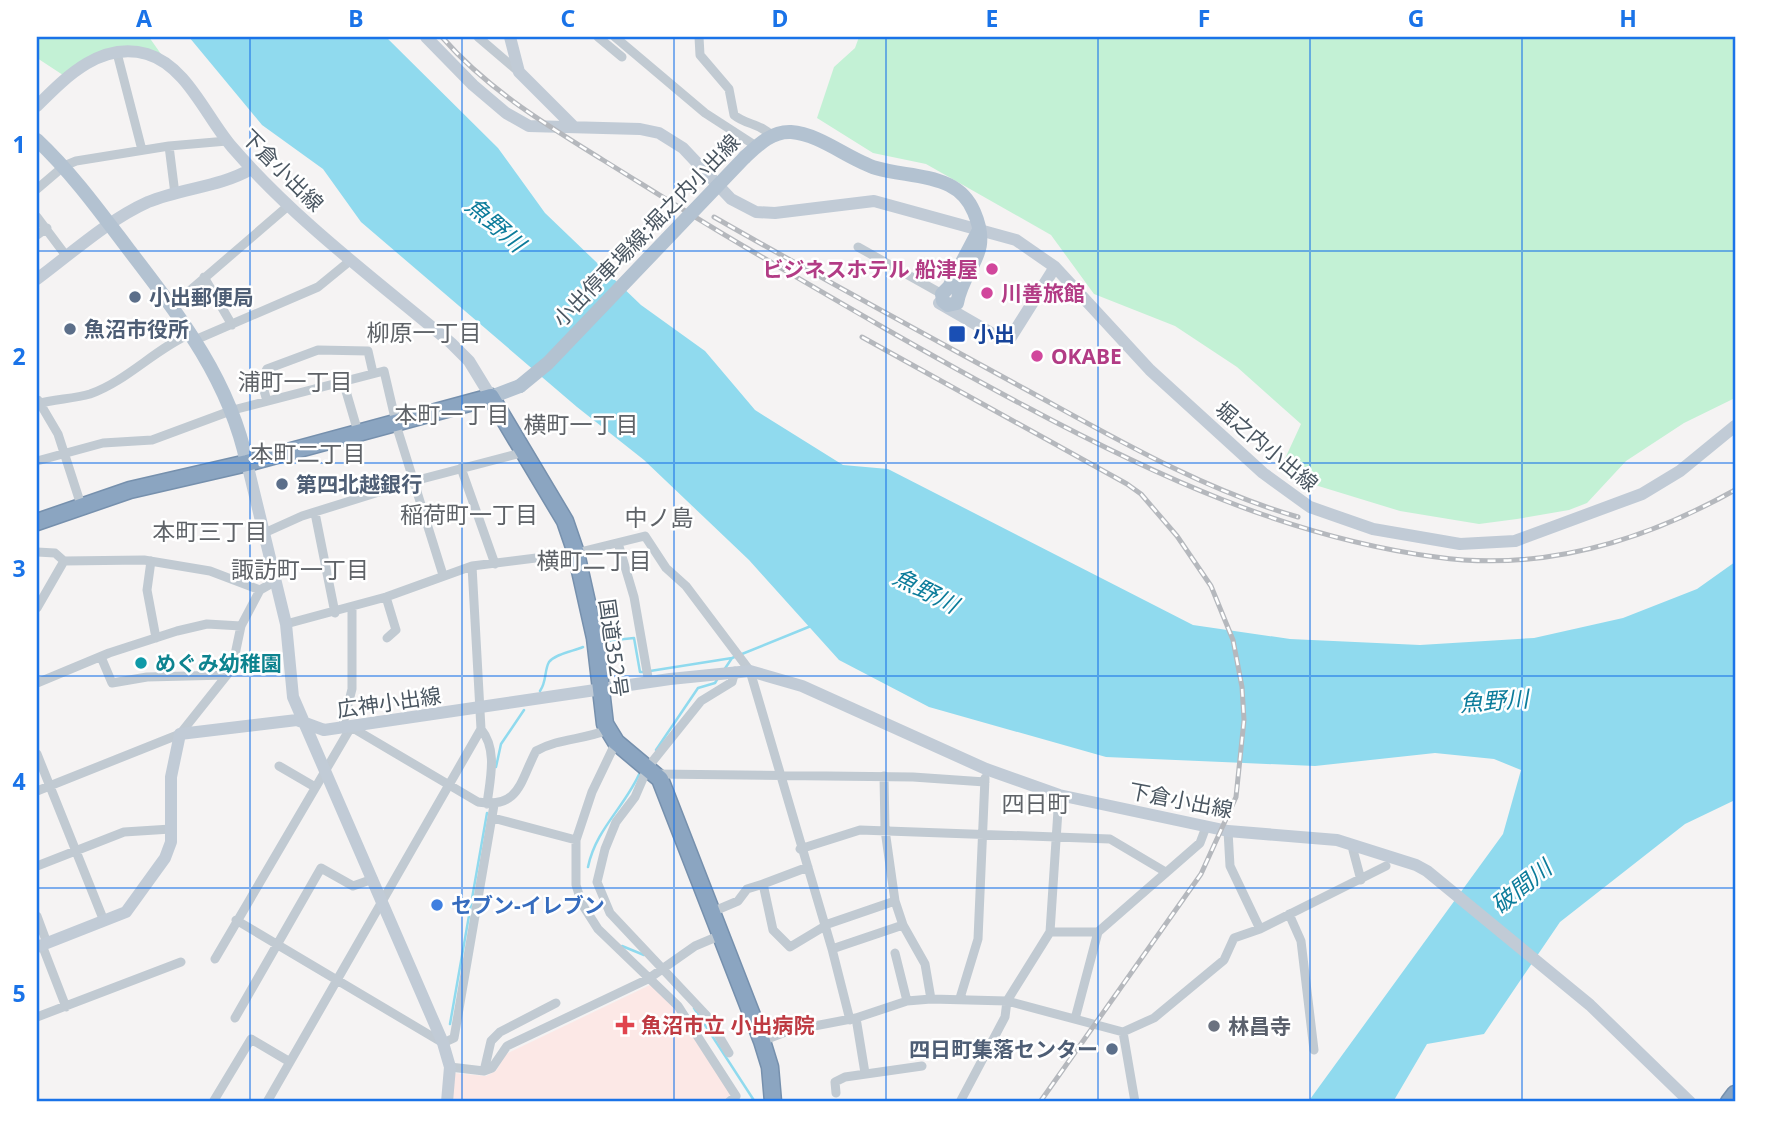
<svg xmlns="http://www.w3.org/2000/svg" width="1772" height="1139" font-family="'Noto Sans','Noto Sans JP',sans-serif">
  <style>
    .medical { fill: #fce8e6 }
    .green { fill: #c3f1d5 }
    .water { fill: #90daee }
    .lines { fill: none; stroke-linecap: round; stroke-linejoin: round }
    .stream { stroke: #90daee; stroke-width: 2.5 }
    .highway-casing { stroke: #7690ad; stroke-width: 19 }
    .street { stroke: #c1cad2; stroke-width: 9 }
    .secondary { stroke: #c1cbd6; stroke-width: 12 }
    .primary { stroke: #b3c2d1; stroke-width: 14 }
    .highway { stroke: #8ba5c1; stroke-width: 16 }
    .rail-casing { stroke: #b5b8bd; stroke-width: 5 }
    .rail { stroke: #fff; stroke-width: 2.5; stroke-dasharray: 8; stroke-linecap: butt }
    .primary-bridge { stroke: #b3c2d1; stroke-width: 14 }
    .grid { fill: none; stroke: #1a73e8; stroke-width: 2; stroke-opacity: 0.55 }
    .hotel-dot { fill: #d1479c; stroke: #fff; stroke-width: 2.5 }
    .service-dot { fill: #5c6f8a; stroke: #fff; stroke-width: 2.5 }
    .transit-dot { fill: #1a4fb4; stroke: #fff; stroke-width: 2.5 }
    .culture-dot { fill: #0f9aa8; stroke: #fff; stroke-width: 2.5 }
    .shop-dot { fill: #3f7fe0; stroke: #fff; stroke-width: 2.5 }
    .health-dot { fill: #e0444e; stroke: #fff; stroke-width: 2.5 }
    .worship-dot { fill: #6b7280; stroke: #fff; stroke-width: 2.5 }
    .labels { text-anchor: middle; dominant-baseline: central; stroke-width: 5; stroke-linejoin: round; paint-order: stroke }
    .street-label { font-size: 21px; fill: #4a5661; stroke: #fff }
    .hotel-label { font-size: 21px; font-weight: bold; fill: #b23c85; stroke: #fff; text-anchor: start }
    .service-label { font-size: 21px; font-weight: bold; fill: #4e5e75; stroke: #fff; text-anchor: start }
    .transit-label { font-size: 21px; font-weight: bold; fill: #164399; stroke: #fff; text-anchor: start }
    .culture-label { font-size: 21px; font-weight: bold; fill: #0d838f; stroke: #fff; text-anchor: start }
    .shop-label { font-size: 21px; font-weight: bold; fill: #366cbe; stroke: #fff; text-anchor: start }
    .health-label { font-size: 21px; font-weight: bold; fill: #be3a42; stroke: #fff; text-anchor: start }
    .worship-label { font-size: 21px; font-weight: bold; fill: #5b616d; stroke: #fff; text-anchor: start }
    .water-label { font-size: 23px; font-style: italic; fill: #0c7c9b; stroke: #fff }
    .neighbourhood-label { font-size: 23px; fill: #5f6368; stroke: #fff }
    .neatline { fill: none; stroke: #1a73e8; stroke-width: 2.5 }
    .grid-label { font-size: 23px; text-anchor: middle; font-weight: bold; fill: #1a73e8 }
  </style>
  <rect width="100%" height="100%" fill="#f5f3f3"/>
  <path class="medical" d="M652,984l20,21 61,93 -6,4h-279l5,-29 33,3 10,-5 10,-17z"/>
  <path class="green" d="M37,37h112l19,27 -51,-11 -51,24 -29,-19z
    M859,37h876v361l-51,25 -58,38 -39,42 -18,7 -52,9 -38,5 -79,-13 -98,-30 -19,-18 18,-39 -64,-57 -62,-41 -81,-32 -43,-59 -125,-71 -53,-11 -56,-35 17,-51 21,-19z"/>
  <path class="water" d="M189,37h197l112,111 47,65 96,92 64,46 50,59 88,55 45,4 305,156 97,14 130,6 114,-7 89,-20 74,-29 38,-27v238l-50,24 -125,98 -76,112 -57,10 -34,58h-85l195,-268 18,-64 -27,-11 -59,-6 -120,13 -209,-9 -177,-50 -90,-47 -90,-100 -105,-100 -67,-53 -216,-185 -38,-53 -61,-44z"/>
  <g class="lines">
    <path class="stream" d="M606,641l28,-3 6,34h3
      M724,670l8,-12
      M650,671l82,-13 79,-32
      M540,691c7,-10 4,-20 9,-29 6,-8 25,-11 34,-15
      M656,750l42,-62 17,-5 3,-5
      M496,767l5,-23 23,-34
      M588,867c8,-39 39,-62 53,-97
      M622,946l22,9
      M694,1008l61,94
      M450,1024l37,-211"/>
    <g class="highway-casing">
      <path id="highway" d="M37,522l93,-32 117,-27 244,-66 74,124 11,32 19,85 10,86 11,18 44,37 102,262 8,26 3,35
        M1729,1102l6,-8"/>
    </g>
    <path class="street" d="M478,37l41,35
      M598,37l24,20
      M615,37l90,76 51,33
      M699,37l1,18 29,34 5,26c12,10 26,8 38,21
      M117,53l25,97
      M169,146l6,48
      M37,189l27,-23 12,-5 93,-15 58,-5
      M37,217l30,40
      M37,235l10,-7
      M858,247l84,47
      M204,277l28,48
      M172,306l116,-100
      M195,340l123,-53 33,-27
      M343,381l15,51
      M38,400l20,34 23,71
      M267,401l-6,-21 6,-11 51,-19 50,1 5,22
      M37,404c17,-5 36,-5 53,-10 37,-13 66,-46 102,-61
      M37,461l66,-18 49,-3 81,-30 151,-39 14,60 45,144
      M461,468l34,96
      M315,513l20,100
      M262,534l40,-18 112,-35 111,-29
      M618,543l16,54 15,86
      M37,552l18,1 9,8 80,-1 66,11 50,19
      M151,561l-4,29 9,48
      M386,597l10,33 -9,8
      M37,608l27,-47
      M286,624l100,-27 86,-31 104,-13 69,-17 21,32 20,18 64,85 82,278 18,71
      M101,657l11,26 35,-6 80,-2
      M37,683l72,-30 68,-22 30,-7 34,2
      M342,728l10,-39v-81
      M481,729c17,21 9,50 6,75
      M616,742l-24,50 -16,48v45l6,19 16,25 80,77 58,90 -7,6
      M37,754l67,167
      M279,766l36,21
      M656,774l257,3 72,5
      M884,776l1,54 10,71 8,24 22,39 6,35
      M37,791l143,-57 47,-59 6,-11 8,-38 19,-36 14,-8
      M493,818l83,22
      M1228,831l2,35 30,63
      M1355,846l-2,4 8,30
      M800,849l60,-19 250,9 54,32
      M37,866l87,-34 47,-3
      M808,867l-45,17 10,46 17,17 35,-21
      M712,912l26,-11 9,-12 16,-5
      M1289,914l12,27 13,109
      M37,916l10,27
      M236,920l207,123 11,-5 40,-233
      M825,925l70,-24
      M1050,932h48
      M42,945l24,62
      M832,949l71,-24
      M895,953l12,48
      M215,959l136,-232 127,75c42,7 42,-21 58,-51 23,-13 47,-11 71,-21
      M960,998l18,-59 7,-161
      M37,1017l144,-55
      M235,1018l86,-150 32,18 20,-7
      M856,1018l9,55
      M1075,1019l23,-87 102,-89 6,-16
      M1123,1032l12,70
      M762,1041l26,-10 68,-13 51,-17 24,-2 76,2 116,31 31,-14 70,-58 10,-22 26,-9 126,-63
      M729,1053l-22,-37 -97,-103 -13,-31 8,-33 11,-27 19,-25 13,-30 53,-66 31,-19 3,-11
      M450,1067l34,4 8,-3 15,-22 141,-67 47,-33 26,-11
      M484,1071l7,-30 9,-9 56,-29
      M836,1093l-1,-11 10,-5 77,-11
      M213,1102l38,-63 39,23
      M267,1102l214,-373 -9,-163
      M960,1102l45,-85 2,-16 43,-69 9,-137"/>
    <path class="secondary" d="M426,37l47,48 33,28 23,13 111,3 19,4 24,15 48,51 25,13 19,1 99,-12 142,39 39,27 95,103 113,103 47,34 63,22 87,15 55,-3 127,-47 38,-23 55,-45
      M510,37l9,35 55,55
      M37,106c29,-29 64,-65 110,-52 40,12 59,63 85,93 64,74 144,133 219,196l18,18 22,36
      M37,279c35,-26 71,-59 111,-77 34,-14 72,-15 103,-33
      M939,303l59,34h13l44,-70
      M247,463l39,161 7,73 150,346 7,24 -3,35
      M37,947l89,-35 39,-54 6,-16v-65l9,-43 117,-14 27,10 346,-51 80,-8 52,15 184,83 73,26 169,36 109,9 79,25 11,6 163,134 100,97"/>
    <path class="primary" d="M37,140c34,32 61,69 89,106 52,68 103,132 121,217
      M745,157c13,-12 27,-26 46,-25 29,2 57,27 85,36 23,7 50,6 73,17 12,6 20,15 25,27 19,44 -10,53 -17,91l-9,2 -5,-4 -1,-7 7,-7 30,-57
      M491,397l29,-11"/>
    <use href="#highway" class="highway"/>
    <g class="rail-casing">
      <path id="rail" d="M442,37c45,52 103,87 161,123 47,29 94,59 142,87 92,54 184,108 278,158 131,70 264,132 413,152 105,15 208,-16 299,-67
        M714,217c103,59 207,115 311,172 88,48 176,100 273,128
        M862,337l265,147 14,10 36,42 34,50 22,54 9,47 2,33 -8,77 -35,77 -161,228"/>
    </g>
    <use href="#rail" class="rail"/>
    <path class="primary-bridge" d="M520,386l28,-23 197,-206"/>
  </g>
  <path class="grid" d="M250,37v1065M462,37v1065M674,37v1065M886,37v1065M1098,37v1065M1310,37v1065M1522,37v1065M37,251h1698M37,463h1698M37,676h1698M37,888h1698"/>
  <g class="hotel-dot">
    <circle cx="992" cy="269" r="7"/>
    <circle cx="987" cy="293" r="7"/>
    <circle cx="1037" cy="356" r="7"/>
  </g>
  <g class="service-dot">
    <circle cx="135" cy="297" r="7"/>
    <circle cx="70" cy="329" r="7"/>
    <circle cx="282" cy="484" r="7"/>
    <circle cx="1112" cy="1049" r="7"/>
  </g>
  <rect class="transit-dot" x="948" y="325" width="18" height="18" rx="3.5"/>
  <circle class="culture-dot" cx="141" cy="663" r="7"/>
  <circle class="shop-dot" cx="437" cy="905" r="7"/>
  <path class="health-dot" d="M621.5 1014.5h7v7h7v7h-7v7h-7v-7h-7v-7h7z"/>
  <circle class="worship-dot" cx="1214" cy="1026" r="7"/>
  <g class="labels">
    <g class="street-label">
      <text transform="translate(283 170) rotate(45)">下倉小出線</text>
      <text transform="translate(646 230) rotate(-46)">小出停車場線;堀之内小出線</text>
      <text transform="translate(1267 446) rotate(40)">堀之内小出線</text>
      <text transform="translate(614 648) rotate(82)">国道352号</text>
      <text transform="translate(389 702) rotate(-8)">広神小出線</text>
      <text transform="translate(1181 800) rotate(11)">下倉小出線</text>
    </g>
    <g class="hotel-label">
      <text x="978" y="269" text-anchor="end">ビジネスホテル 船津屋</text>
      <text x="1001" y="293">川善旅館</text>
      <text x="1051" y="356">OKABE</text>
    </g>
    <g class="service-label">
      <text x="149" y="297">小出郵便局</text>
      <text x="84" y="329">魚沼市役所</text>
      <text x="296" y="484">第四北越銀行</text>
      <text x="1098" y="1049" text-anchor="end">四日町集落センター</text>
    </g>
    <g class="transit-label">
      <text x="973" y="334">小出</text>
    </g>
    <g class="culture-label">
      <text x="155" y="663">めぐみ幼稚園</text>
    </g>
    <g class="shop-label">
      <text x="451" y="905">セブン-イレブン</text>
    </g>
    <g class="health-label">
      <text x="641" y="1025">魚沼市立 小出病院</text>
    </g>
    <g class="worship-label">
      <text x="1228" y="1026">林昌寺</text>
    </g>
    <g class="water-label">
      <text transform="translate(496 224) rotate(41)">魚野川</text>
      <text transform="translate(926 590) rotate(27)">魚野川</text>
      <text transform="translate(1494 700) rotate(-4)">魚野川</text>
      <text transform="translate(1521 886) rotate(-39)">破間川</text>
    </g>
    <g class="neighbourhood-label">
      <text x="424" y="332">柳原一丁目</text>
      <text x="295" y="381">浦町一丁目</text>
      <text x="452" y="414">本町一丁目</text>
      <text x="581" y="424">横町一丁目</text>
      <text x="308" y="453">本町二丁目</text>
      <text x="469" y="514">稲荷町一丁目</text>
      <text x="659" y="517">中ノ島</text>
      <text x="210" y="531">本町三丁目</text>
      <text x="594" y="560">横町二丁目</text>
      <text x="300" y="569">諏訪町一丁目</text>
      <text x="1036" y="803">四日町</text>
    </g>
  </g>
  <rect width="1772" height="1139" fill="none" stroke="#ffffff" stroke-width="77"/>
  <rect x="38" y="38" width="1696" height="1062" class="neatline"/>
  <g class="grid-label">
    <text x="144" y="27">A</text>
    <text x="356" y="27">B</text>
    <text x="568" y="27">C</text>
    <text x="780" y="27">D</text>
    <text x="992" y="27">E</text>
    <text x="1204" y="27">F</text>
    <text x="1416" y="27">G</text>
    <text x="1628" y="27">H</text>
    <text x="19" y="153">1</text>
    <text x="19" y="365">2</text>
    <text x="19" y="577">3</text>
    <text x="19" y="790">4</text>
    <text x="19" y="1002">5</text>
  </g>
</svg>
